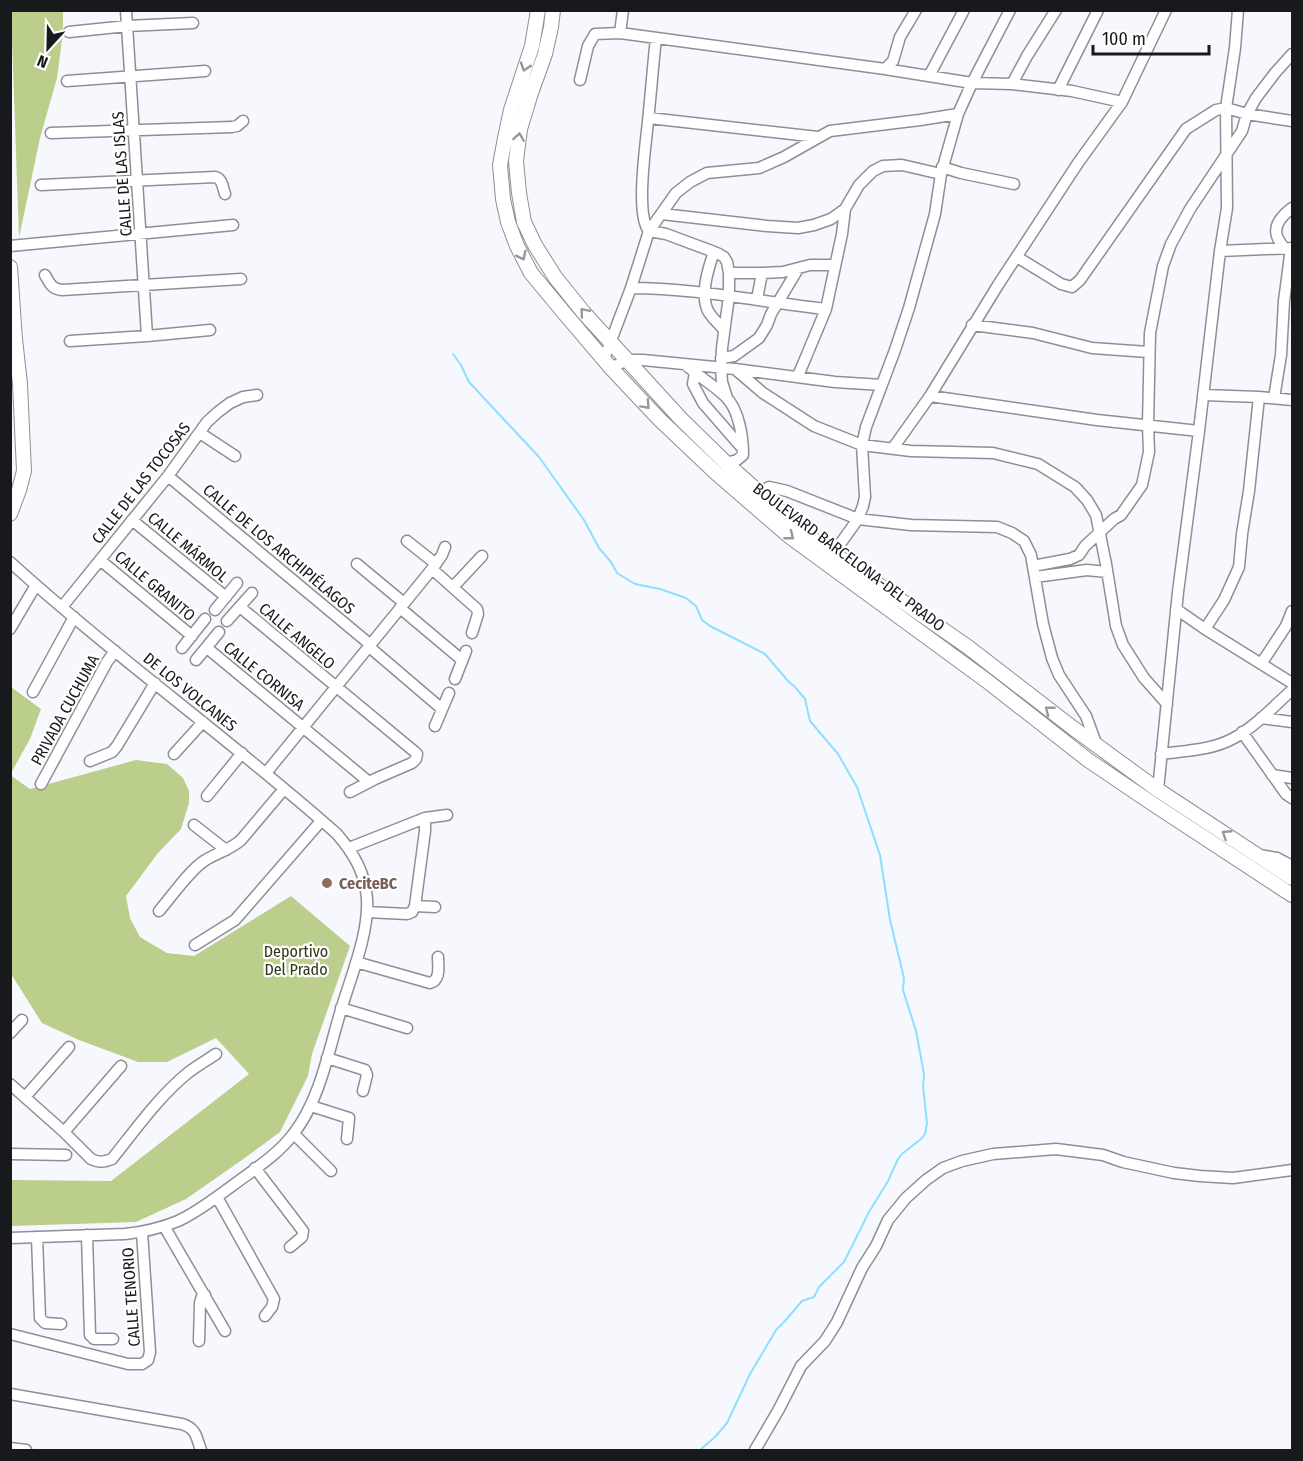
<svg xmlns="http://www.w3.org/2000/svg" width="1303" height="1461" font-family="'Fira Sans Condensed',sans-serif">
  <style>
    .green { fill: #bbce8c }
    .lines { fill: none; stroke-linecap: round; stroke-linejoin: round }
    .stream { stroke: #8ce0fb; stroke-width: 2 }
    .minor-casing { stroke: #8d8f97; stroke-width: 13 }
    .major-casing { stroke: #8d8f97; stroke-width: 16 }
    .minor { stroke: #fff; stroke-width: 10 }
    .major { stroke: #fff; stroke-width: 14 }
    .oneway { stroke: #979899 }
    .education-dot { fill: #8d6e63; stroke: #fff; stroke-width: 2 }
    .labels { text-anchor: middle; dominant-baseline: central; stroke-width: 4.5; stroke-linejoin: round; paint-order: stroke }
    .street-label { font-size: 16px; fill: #18191c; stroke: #fff }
    .education-label { font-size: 16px; font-weight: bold; fill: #785e54; stroke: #fff; text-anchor: start }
    .park-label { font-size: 16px; fill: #2f3714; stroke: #fff }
  </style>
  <rect width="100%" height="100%" fill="#f7f8fe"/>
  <path class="green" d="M11,11h52v21l-6,46 -17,60 -21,100z
    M11,687l30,22 -11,30 -19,34z
    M136,760l31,4 16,14 6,13v12l-8,26 -23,24 -32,43 4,22 10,19 27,16 27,3 97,-60 59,50 -38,108 -4,22 -28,56 -38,28 -56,39 -50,23 -125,4v-46l100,1 138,-107 -33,-36 -49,24h-29l-59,-22 -37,-17 -31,-49 -1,-199 20,14z"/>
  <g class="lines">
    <path class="stream" d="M453,354l8,11 8,17 70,75 45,63 15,28 12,14 6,11 18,11 25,5 26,9 10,8 6,14 8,6 55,28 23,27 7,6 10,12 5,22 28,33 19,33 23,68 10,65 14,58 -1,12 13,41 8,43 -1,12 4,37 -2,11 -4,5 -19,15 -4,5 -10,22 -19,31 -25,50 -25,25 -5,10 -12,4 -17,20 -9,9 -26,44 -23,49 -12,14 -15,13"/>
    <g class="minor-casing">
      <path id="minor" d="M126,10l21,326
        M69,32l58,-6 66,-3
        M620,33l3,-23
        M656,38c-3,27 -5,55 -8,83 -2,23 -13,94 1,110l17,3 43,16 10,4 5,3 3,5 2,11v23l-7,52 -1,19 1,15 5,16
        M885,69l8,-8 7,-24 16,-27
        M929,76l35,-66
        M580,80l8,-34 7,-12 25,-1 265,36 87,14 40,1 60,7 50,11
        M67,81l138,-10
        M1012,84l15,-28 29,-46
        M1058,90l40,-80
        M649,118l169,19
        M51,133l181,-6 5,-1 6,-5
        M942,167l19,6 53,11
        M41,185l174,-8c7,1 8,11 10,17
        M662,214l105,12 31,2 16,-3 17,-6 14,-10
        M10,246l223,-21
        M1285,249c-3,-4 -7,-9 -8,-13 -4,-12 7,-22 15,-28
        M1220,251l72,-3
        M714,252c-6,17 -14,42 -6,59 4,7 11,13 16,19
        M1017,257l44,27 11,3 8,-7 106,-151 30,-19 10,-2 21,6 45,7
        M729,273h33l21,-1 27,-7h25
        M45,275c5,9 7,14 17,15l179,-11
        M631,288c65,0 130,14 195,21
        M757,299l5,-26
        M972,325l61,8 59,15 56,4
        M70,341l77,-5 63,-6
        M721,358l13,-2 25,-18 8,-13 4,-11 27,-45
        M604,359l27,-71 18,-57 27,-38 14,-11 17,-9 52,-5 25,-11 46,-26 90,-11 38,-6
        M686,365c12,11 29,21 40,32 13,13 17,40 17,58l-6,5 -11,3
        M611,368l16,-8h16l92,9 100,13 47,3
        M735,369l28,24 51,33 48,19 49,6 82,2 45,11 37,23 12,13 9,15 10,49 10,62 7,19 21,33 23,26
        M695,373l-2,11 10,19 40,46
        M798,376l28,-67 16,-75 3,-25 14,-24 14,-14 10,-5 19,-1 39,9
        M1203,395l56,2 33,3
        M930,396l167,24 102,11
        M1274,398l7,-43 3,-54 7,-53
        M200,433l35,23
        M893,448l37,-52 68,-111 80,-122 44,-61 44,-92
        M168,476l198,165 8,10 68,58
        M759,492l10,-5 18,4 71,28 53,6 86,2 15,6 12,8 7,14 12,69 9,34 7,17 27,41 11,30
        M132,520l94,77
        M407,541l29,23
        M830,558l28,-39 5,-13 2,-9 -3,-52 4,-18 29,-77 14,-42 26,-94 6,-40 17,-60 14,-31 38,-73
        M100,560l92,76
        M10,562c105,95 221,178 327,272 17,20 28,38 30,65 2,35 -16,77 -26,111 -12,39 -21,90 -47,123 -16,22 -41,37 -62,53 -17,12 -34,26 -54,35 -17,7 -34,11 -53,13l-115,4
        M357,564l47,39
        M1033,566l37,-7 9,-4 6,-9 29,-27 7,-4 21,-30 7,-33 -1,-27 2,-92 13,-67 8,-22 19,-35 52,-78 5,-17 9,-16 19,-25 17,-19
        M432,569l45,40 1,5 -6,19
        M1035,577l52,-7 20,2
        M453,587l29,-31
        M62,607l106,-131 39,-54 11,-10 12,-9 13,-6 14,-2
        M240,607l175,145 2,2 -1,5 -4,4 -37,16 -25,13
        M400,608l62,52
        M1176,609l29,20 87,54
        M215,610l22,-27
        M227,621l25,-28
        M10,629l26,-44
        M1205,629l19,-29 15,-33 3,-33 7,-43 10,-94
        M182,648l23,-29
        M207,648l162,134
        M196,660l23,-28
        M1261,664l25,-38 6,-15
        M455,679l11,-28
        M33,692l41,-75
        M1261,718l31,4
        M435,726l14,-33
        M1242,732l44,62 6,4
        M174,754l29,-32
        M1161,754c24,-3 52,-4 73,-16 22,-12 40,-32 58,-48
        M90,761l22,-9 5,-6 38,-63
        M266,773l166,-204 10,-14 3,-8
        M1272,775l20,3
        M41,784l66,-122 8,-11
        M1158,790l20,-198 21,-161 21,-180 7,-43 -1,-100 9,-60 3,-38
        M207,796l35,-43
        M194,825l32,25
        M349,848l76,-30 22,-3
        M1259,855l18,3 15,8
        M415,906l20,1
        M159,911c13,-15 30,-40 45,-50 12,-8 26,-11 37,-21l43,-51
        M367,912l40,2 5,-2 3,-6 10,-75v-13
        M195,945l40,-25 86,-99
        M356,962l74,21c11,-3 8,-17 8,-26
        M341,1008l66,20
        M10,1033l12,-13
        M327,1058l38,12 2,5 -4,16
        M10,1084l54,48 27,27c8,4 13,3 21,0 24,-30 47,-63 77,-87 8,-6 18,-12 27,-18
        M25,1097l44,-50
        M311,1106l38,12 -2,21
        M64,1132l57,-66
        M294,1134l37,37
        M10,1154l56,1
        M255,1168l48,63 -1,6 -12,10
        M217,1197l57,102 -2,8 -7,9
        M164,1226l61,105
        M87,1235l3,100 4,4h19
        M37,1237l3,81 5,5 16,1
        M10,1334l118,30h14l6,-4 2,-8 -8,-120
        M199,1341l1,-38 2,-7 3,-1
        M10,1394l172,30c15,5 14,13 19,26
        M10,1448l16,2
        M755,1450l24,-41 22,-43 24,-25 12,-19 25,-54 14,-22 12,-26 18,-22 20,-18 17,-12 19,-7 31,-7 63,-5 47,6 20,7 51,11 26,3 33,2 59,-8"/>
    </g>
    <g class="major-casing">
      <path id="major" d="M538,10l-6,36 -21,64 -6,28 -5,27 3,34 5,23 9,24 14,27 34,41 46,54 48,51 57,54 73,63 198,145 101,79 62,42 142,93
        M553,10l-2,17 -6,27 -14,39 -11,36 -4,32 3,32 5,29 11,23 20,32 29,36 97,106 45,44 81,72 161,112 105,81 85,62 134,88
        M10,267l5,72 5,45 4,87 -5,19 -9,24"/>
    </g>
    <use href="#minor" class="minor"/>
    <use href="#major" class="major"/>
  </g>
  <defs><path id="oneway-chevron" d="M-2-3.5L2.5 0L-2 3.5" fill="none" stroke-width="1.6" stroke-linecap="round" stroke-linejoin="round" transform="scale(1.5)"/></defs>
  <g class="oneway">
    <use href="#oneway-chevron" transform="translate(525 67) rotate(108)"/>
    <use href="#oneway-chevron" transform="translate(519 137) rotate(-81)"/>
    <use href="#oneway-chevron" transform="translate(522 256) rotate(63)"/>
    <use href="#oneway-chevron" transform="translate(584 312) rotate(-130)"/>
    <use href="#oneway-chevron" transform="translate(646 405) rotate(47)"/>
    <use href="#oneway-chevron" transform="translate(790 536) rotate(38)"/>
    <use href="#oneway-chevron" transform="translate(1049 710) rotate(-142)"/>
    <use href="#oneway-chevron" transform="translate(1226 834) rotate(-147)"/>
  </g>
  <circle class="education-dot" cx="327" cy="883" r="6"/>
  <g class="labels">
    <g class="street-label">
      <text transform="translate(122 174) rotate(-94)">CALLE DE LAS ISLAS</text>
      <text transform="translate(141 483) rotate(-52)">CALLE DE LAS TOCOSAS</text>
      <text transform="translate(188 547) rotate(40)">CALLE MÁRMOL</text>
      <text transform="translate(279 549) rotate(40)">CALLE DE LOS ARCHIPIÉLAGOS</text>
      <text transform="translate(849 557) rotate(37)">BOULEVARD BARCELONA-DEL PRADO</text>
      <text transform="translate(155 586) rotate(40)">CALLE GRANITO</text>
      <text transform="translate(297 636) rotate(40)">CALLE ANGELO</text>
      <text transform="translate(264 676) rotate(39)">CALLE CORNISA</text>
      <text transform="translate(190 692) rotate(39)">DE LOS VOLCANES</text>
      <text transform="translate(65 710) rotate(-61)">PRIVADA CUCHUMA</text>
      <text transform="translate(131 1297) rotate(-94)">CALLE TENORIO</text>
    </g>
    <g class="education-label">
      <text x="339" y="883">CeciteBC</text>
    </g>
    <g class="park-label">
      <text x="296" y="951">Deportivo<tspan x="296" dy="18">Del Prado</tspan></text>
    </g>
  </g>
  <rect width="1303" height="1461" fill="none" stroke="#18191c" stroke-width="24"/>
  <g transform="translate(48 48) rotate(202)" stroke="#ffffff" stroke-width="4.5" paint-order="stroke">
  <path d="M0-4.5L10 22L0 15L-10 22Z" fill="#18191c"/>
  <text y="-9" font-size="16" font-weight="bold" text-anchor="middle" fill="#18191c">N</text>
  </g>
  <path d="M1093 45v9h116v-9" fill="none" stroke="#18191c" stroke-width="3"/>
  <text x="1102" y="45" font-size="18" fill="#18191c" stroke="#ffffff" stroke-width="4.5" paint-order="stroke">100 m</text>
</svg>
